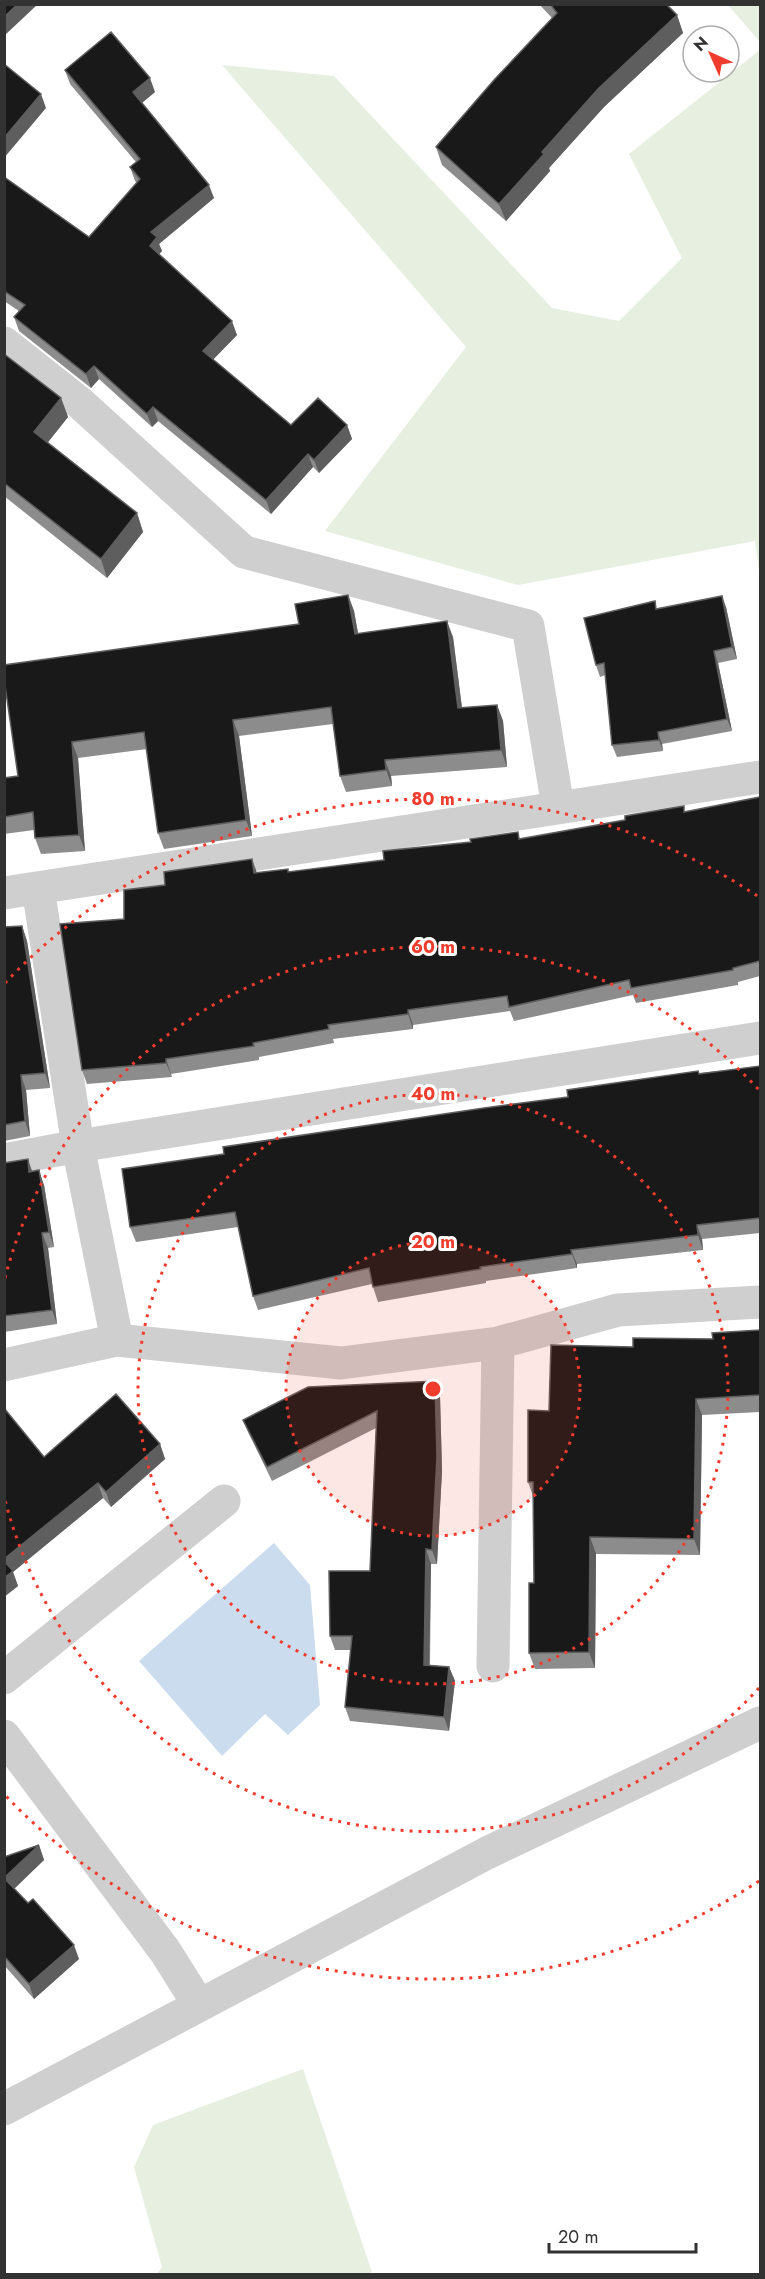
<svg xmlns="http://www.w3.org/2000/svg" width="765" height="2279" font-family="Jost,sans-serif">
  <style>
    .green { fill: #e6efe0 }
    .water { fill: #ccdcef }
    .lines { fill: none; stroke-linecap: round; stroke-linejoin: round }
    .minor { stroke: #cfcfcf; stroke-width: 33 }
    .wall { fill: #8c8c8c }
    .shaded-wall { fill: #5e5e5e }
    .building { fill: #191919; stroke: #5e5e5e; stroke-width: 1.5 }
    .ring { fill: none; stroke: #f03c2d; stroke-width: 3; stroke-dasharray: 3 6 }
    .centre { fill: #f03c2d; stroke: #fff; stroke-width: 3 }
    .ring-label { font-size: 18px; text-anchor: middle; font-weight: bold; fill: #f03c2d; stroke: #fff; stroke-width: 6; stroke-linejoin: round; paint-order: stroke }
  </style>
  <rect width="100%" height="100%" fill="#fff"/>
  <path class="green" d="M728,5h32v37z
    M760,50v527l-5,-36 -237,44 -193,-54 141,-184 -244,-282 112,11 218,232 67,13 63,-63 -53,-104z
    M303,2069l69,203 -4,2h-211l5,-7 -28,-100 19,-42z"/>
  <path class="water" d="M274,1543l36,42 10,120 -32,30 -23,-21 -43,42 -83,-95z"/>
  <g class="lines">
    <path class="minor" d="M4,343l76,60 164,149 284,74 30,181
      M38,888l40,258 39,194
      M4,893l756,-116
      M4,1160l74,-14 682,-108
      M4,1365l113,-25 224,23 157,-20 120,-33 142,-8
      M493,1666l5,-323
      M4,1678l220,-177
      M4,1736l161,215 34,54
      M4,2109l483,-256 273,-130"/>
  </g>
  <path class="wall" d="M539,4h127l11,11 6,18 -79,74 -55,61 1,3 -44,50 -64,-56 -6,-18 116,-129z
    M65,70l90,22 -13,11 72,95 -55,46 3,7 -3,3 78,81 -24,24 78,66h56l5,14 -33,34 -6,-6 -42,47 -113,-93 -6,6 -53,-48 -8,9 -72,-57 -5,-14 5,-6 -15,-10v-124l85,60 48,-54 -2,-2 -5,-14 6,-5 -66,-78z
    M4,354l57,44 7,19 -20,25 89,71 6,19 -36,46 -103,-82z
    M348,595l6,16 4,22 95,4 9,71 35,-3 6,16 4,46 -116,9 1,10 -46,6 -6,-16 -7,-52 -94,12 13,100 -88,13 -6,-16 -11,-84 -69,9 7,93 -44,3 -6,-16 -1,-8 -30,4v-56l14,-2 -14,-98 295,-54z
    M726,607l11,52 -19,4 14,68 -70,13 1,7 -46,6 -5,-12 -7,-70 -5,2 -4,-12 61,-57z
    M760,797v179l-22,6v3l-102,18 -3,-8 -119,26 -4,-10 -97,14v4l-80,10 1,4 -75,14v3l-88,14 1,3 -85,7 -5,-14 42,-151 133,-46 32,-1 95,-12 302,-48z
    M22,926l5,15 23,147 -24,2 4,46 -26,5v-214z
    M760,1066v167l-58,6 1,11 -126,14v4l-91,13v2l-108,19 -6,-18 -114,26 -5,-14 -15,-69 -102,15 -6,-15 94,-73 344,-57 131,-24z
    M4,1163l29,8 11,14 10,62 -6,1 9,76 -53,8z
    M760,1330v82l-58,3 -2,140 -104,-1 -1,114 -60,1 -6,-16 5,-70 -1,-87 -5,-14 21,-71 84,-64 80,-8z
    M437,1381l5,14 -2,1 2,75 -5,93h-6l-1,101 19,2 6,14 -6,50 -99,-10 -5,-14 6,-57h-16l-5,-14 40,-65 6,-143 -104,53 -23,-47 -6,-14z
    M160,1444l5,15 -54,48 -8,-9 -90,74 5,14 -14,11 40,-140z
    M39,1845l5,15 -30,28 65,71 -45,40 -30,-34v-108z"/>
  <path class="shaded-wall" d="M18,4h20l-34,32v-19z
    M677,15l6,18 -79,74 -55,61 1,3 -44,50 -7,-17 43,-52 56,-63z
    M150,78l5,14 -17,14 -5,-14z
    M41,94l5,14 -42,50v-20z
    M209,185l5,13 -55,46 3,7 -7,8 -5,-13 1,-14z
    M232,321l5,14 -29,30 -5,-14z
    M94,366l5,13 -8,9 -5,-14z
    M61,398l7,19 -27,34 -7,-19z
    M153,407l5,14 -6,6 -5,-13z
    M347,425l5,14 -33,34 -5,-13z
    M308,454l5,13 -42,47 -5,-14z
    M137,513l6,19 -36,46 -6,-19z
    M348,595l6,16 7,39 -6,-16z
    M722,596l4,11 11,52 -5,-12z
    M447,621l6,16 11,87 -6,-16z
    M714,651l4,12 14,68 -5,-12z
    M497,705l6,16 4,46 -6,-17z
    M233,720l6,16 13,100 -6,-16z
    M658,732l4,12 1,7 -4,-11z
    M72,742l6,16 7,93 -6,-16z
    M385,760l6,16 1,10 -6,-16z
    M252,859l5,14h-3z
    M22,926l5,15 23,147 -5,-15z
    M408,1010l5,15v4l-5,-15z
    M166,1059l6,18 -6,-14z
    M21,1075l5,15 4,46 -5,-15z
    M28,1159l5,15 -4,-2z
    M39,1170l5,15 10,62 -5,-15z
    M697,1225l5,14 1,11 -5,-15z
    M42,1233l6,15 9,76 -5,-14z
    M571,1250l6,14v4l-5,-14z
    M435,1382l5,14 2,75 -5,93 -5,-14z
    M696,1399l6,16 -2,140 -6,-16z
    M160,1444l5,15 -54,48 -5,-15z
    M98,1483l5,15 -90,74 5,14 -14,11v-38z
    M590,1537l6,17 -1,114 -6,-16z
    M426,1549l5,15 -2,115 -5,-14z
    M449,1667l6,14 -6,50 -5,-14z
    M39,1845l5,15 -34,33 -6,-15z
    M74,1945l5,14 -45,40 -5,-15z"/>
  <path class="building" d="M4,4h14l-14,13z
    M550,4h116l11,11 -79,74 -56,63 2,2 -45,50 -63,-57 58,-67 63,-67z
    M111,32l39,46 -17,14 76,93 -58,47 6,5 -7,9 82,75 -29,30 88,74 27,-27 29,27 -33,35 -6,-6 -42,46 -113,-93 -6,7 -53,-48 -8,8 -72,-57 11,-12 -21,-14v-114l85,60 51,-58 -10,-12 10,-8 -75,-89z
    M4,64l37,30 -37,44z
    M4,354l57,44 -27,34 103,81 -36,46 -97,-76z
    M348,595l7,39 92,-13 11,87 39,-3 4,45 -116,10 1,10 -46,6 -9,-69 -98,13 13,100 -88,13 -14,-101 -72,10 7,93 -44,3 -2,-26 -29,5v-39l14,-2 -14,-98v-13l295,-41 -4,-20z
    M722,596l10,51 -18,4 13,68 -69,13 1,8 -47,5 -8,-82 -8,2 -12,-47 71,-17 1,8z
    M760,797v164l-27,7v2l-102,18 -2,-8 -120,27 -2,-11 -99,14v4l-80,11 1,4 -76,14 1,3 -88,13v4l-84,7 -22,-146 64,-5v-29l41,-5 -1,-13 88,-13 2,14 34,-4v3l96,-12 -1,-9 88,-9 -1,-3 48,-7 1,7 106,-19v-4l59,-10v6z
    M22,926l23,147 -24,2 4,46 -21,4v-198z
    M760,1066v152l-63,7 1,10 -127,15 1,4 -92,13 1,2 -108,18 -4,-19 -116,28 -18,-84 -105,15 -8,-58 102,-15 -1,-7 261,-39 84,-11 -1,-7 131,-19 1,3z
    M28,1159l1,13 10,-2 10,62 -7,1 10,77 -48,6v-153z
    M760,1330v65l-64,4 -2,140 -104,-2 -1,115 -60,1v-70h5l-1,-101h-5v-72l21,1 2,-66 82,2v-9l80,1 -1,-6z
    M437,1381l-2,1 2,75 -5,93 -6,-1 -2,116 25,2 -5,50 -99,-10 7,-71h-22l-1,-65h41l7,-160 -110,56 -24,-47 65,-33z
    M116,1394l44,50 -54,48 -8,-9 -94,76v-151l40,49z
    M4,1561l9,10 -9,7z
    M39,1845l-35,33v-21z
    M4,1878l24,25 5,-4 41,46 -45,39 -25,-28z"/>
  <circle cx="433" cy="1389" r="147" fill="#f03c2d" fill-opacity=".12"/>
  <g class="ring">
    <circle cx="433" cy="1389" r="147"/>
    <circle cx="433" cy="1389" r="295"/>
    <path d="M759 1688A442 442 0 0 1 5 1500M5 1278A442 442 0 0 1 759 1090"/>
    <path d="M759 1881A590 590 0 0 1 5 1795M5 983A590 590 0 0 1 759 897"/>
  </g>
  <circle cx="433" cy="1389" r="9" class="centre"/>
  <g class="ring-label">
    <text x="433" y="805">80 m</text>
    <text x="433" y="953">60 m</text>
    <text x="433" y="1100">40 m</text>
    <text x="433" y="1248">20 m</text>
  </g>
  <rect width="765" height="2279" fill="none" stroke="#323232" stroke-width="12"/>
  <g transform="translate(711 54) rotate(315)"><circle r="28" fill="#ffffff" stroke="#adadad" stroke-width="1.5"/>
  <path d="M0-4.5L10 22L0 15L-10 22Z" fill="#f03c2d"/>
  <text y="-9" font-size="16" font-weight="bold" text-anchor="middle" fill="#323232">N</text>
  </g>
  <path d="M549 2243v9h147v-9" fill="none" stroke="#323232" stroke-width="3"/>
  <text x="558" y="2243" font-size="18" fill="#323232" stroke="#ffffff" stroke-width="4.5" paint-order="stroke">20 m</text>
</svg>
